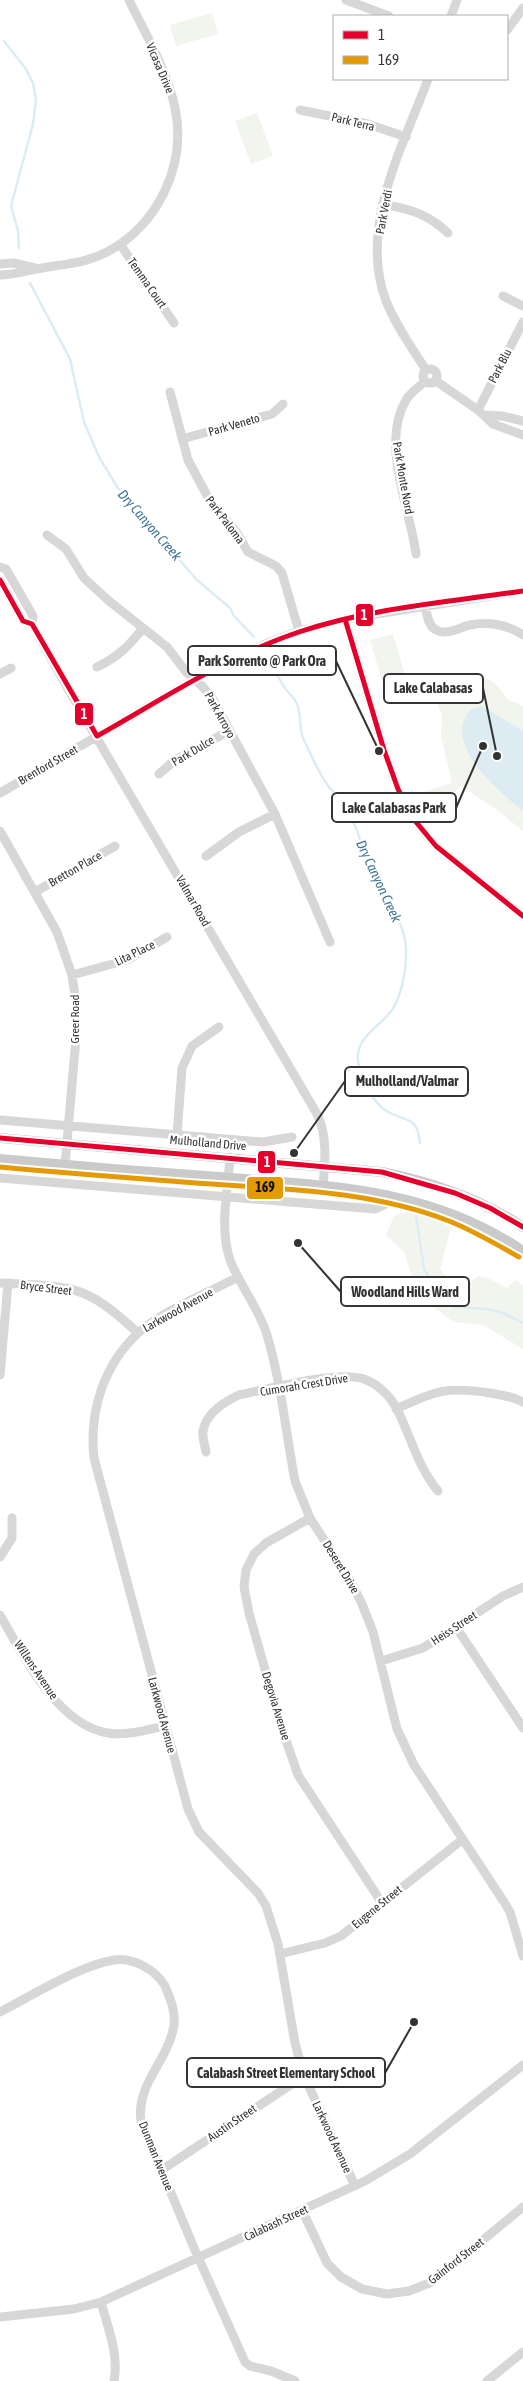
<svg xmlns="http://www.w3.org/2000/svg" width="523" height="2381" font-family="'Asap Condensed',sans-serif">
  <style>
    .green { fill: #f1f5ed }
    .water { fill: #ddebf3 }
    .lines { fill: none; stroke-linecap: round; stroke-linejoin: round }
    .stream { stroke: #ddebf3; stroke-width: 2.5 }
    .minor { stroke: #d7d7d7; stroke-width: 9 }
    .major { stroke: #cacaca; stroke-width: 10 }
    .bus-1-casing { stroke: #fff; stroke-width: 9 }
    .bus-2-casing { stroke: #fff; stroke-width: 9 }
    .bus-1 { stroke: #e4002b; stroke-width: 5 }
    .bus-2 { stroke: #e39a05; stroke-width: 5 }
    .labels { text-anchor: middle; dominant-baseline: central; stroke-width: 5; stroke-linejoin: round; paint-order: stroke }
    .street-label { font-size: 12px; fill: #333; stroke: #fff }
    .water-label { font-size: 14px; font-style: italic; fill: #3f7597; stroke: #fff }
    .leader { fill: none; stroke: #333; stroke-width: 2 }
    .callout-dot { fill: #333; stroke: #fff; stroke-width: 2 }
    .callout { fill: #fff; stroke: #333; stroke-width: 2 }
    .callout-label { font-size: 14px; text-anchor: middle; font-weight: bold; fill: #333 }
    .line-badge { stroke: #fff; stroke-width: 2 }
    .badge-label { font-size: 14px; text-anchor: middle; font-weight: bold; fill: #fff }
    .pale-badge-label { font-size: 14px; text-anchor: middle; font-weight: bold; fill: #111 }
  </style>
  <rect width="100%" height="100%" fill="#fff"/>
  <path class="green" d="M212,13l6,21 -42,12 -6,-21z
    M257,113l16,43 -22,8 -16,-43z
    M393,634l13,44 -23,6 -13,-44z
    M470,678l19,1 10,8 8,12 16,7v125l-26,-21 -36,-24 -7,6 -16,24 -12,3 -13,-24 39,-12 -11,-48 1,-20 -5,-12 10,-11z
    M414,1210l38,14 -12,45 13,15 9,6 16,-14 10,2 19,10 8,-8 8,5v64l-40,-24 -29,-3 -18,-13 -21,-24 -11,-33 -18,-17 8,-19z"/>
  <path class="water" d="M482,706l41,25v80c-24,-19 -83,-68 -52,-102z"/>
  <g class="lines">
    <path class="stream" d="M4,41l22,28 7,14 3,17 -3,24 -22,82 7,25 1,17
      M30,283l40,76 14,63 15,35 19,31 78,91 34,29 4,8 20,21
      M268,659c5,9 10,18 15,26 4,7 11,12 14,19 5,11 1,24 7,36 7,15 15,34 25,47 5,7 13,11 17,19 13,23 17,48 28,70 13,26 34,49 32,80 0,16 -5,41 -14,54 -12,17 -37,27 -34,51 2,18 13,38 27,49 19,13 32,3 35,33
      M416,1215l8,54 18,28 13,10 32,2 16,4 20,10"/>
    <path class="minor" d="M346,0l43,16
      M451,16l6,-16
      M507,30l16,-22
      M300,110l68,14 38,13
      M383,204c28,6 44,9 65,29
      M120,244l54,79
      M0,264l14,-1 21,5
      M0,275c13,0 24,-4 37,-6 24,-5 47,-5 70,-17 51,-27 80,-87 68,-144 -7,-36 -30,-75 -46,-108
      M503,296l20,10
      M423 376a7 7 0 1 1 14 0a7 7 0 1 1-14 0Z
      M426,370c-14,-22 -30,-44 -40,-69 -28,-74 17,-154 42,-222
      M436,381l42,29 15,14 30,11
      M170,392l18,68 22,41 27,32 11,19 28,14 6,7 17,58
      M478,410l45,-88
      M484,415l18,1 21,5
      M182,439l90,-25 11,-10
      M47,535l19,14 18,29 25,23 58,46 20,26 15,13 10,12 63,116 55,128
      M416,554c-6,-47 -36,-110 -10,-154 4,-7 13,-13 19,-19
      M0,567l6,2 27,47 -1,8 39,70 246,420c11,22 8,49 6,73
      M0,580l23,41 9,3
      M425,606c2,8 3,20 11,24 10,6 25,-3 34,-5 18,-4 38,0 53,10
      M345,619l39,131 14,39 13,27 25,30 87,70
      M97,667c21,-10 32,-21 46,-39
      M0,674l11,-6
      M159,774l16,-14 54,-29
      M0,793l195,-114 70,-35 34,-13 46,-12 178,-28
      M0,831l57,101 15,43 4,27v36l-11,127
      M206,856l33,-24 36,-18
      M35,892l80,-46
      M72,975l55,-15 40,-23
      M0,1120l263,22 29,-5
      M177,1134l5,-66 10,-22 27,-19
      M230,1157c-2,32 -11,71 0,103 10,26 29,48 37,75 14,47 19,98 28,146l15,37 41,64 11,22 11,28 24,97 17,36 90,137 6,10 13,44
      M0,1178l375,31 9,-4 4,-10
      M238,1277c-30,16 -76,34 -100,56 -35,33 -49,79 -44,125l94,351 11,23 59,61 8,13 12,38 17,99 9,33 51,110
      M0,1283c23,1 48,1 70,6 27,6 48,26 68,44
      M0,1375l8,-92
      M396,1409c40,-18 49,-23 94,-16 12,2 22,3 33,9
      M206,1452c-1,-6 -4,-15 -3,-21 3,-18 21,-29 36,-36 29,-6 99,-25 125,-16 14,5 26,17 33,30 14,28 21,58 41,82
      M310,1518l-44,25 -12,11 -8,16 -2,17 5,26 33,116 16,46 84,128
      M0,1557l12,-19v-20
      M0,1615c23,40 57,110 108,118 18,3 39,-3 57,-7
      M456,1627l67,101
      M381,1661l42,-13 80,-52 20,-9
      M280,1954l45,-11 16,-7 122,-97
      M0,2012c31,-16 81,-47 114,-52 19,-3 42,10 51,26 6,14 12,29 8,44 -7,33 -37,55 -32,91l53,127 51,114 5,4 21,5 24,10
      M160,2171l144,-95
      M302,2210l25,53 14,14 21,12 25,5 22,-3 23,-9 91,-75
      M101,2302c7,26 18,52 13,79
      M0,2317l74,-8 27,-7 264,-121 45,-27 113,-89
      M487,2381l36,-29"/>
    <path class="major" d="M0,1138l382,34c49,10 99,27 141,55
      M0,1159c73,7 146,13 219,18 108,9 210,10 304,74"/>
    <g class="bus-1-casing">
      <path id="bus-1" d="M0,580l23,41 9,3 65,112c66,-37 130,-80 202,-104 72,-24 149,-30 224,-41
        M345,619l39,131 14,39 13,27 25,30 87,70
        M0,1138l382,34 73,21 35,15 33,19"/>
    </g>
    <g class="bus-2-casing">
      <path id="bus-2" d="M0,1167c65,6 130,11 196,16 84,6 174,7 253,38 25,10 47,23 70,36"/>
    </g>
    <use href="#bus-1" class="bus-1"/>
    <use href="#bus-2" class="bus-2"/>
  </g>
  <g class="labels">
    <g class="street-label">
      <text transform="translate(160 68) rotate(67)">Vicasa Drive</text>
      <text transform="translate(353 122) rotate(14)">Park Terra</text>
      <text transform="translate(384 212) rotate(-79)">Park Verdi</text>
      <text transform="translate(147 283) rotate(55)">Temma Court</text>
      <text transform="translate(500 366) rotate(-63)">Park Blu</text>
      <text transform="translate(234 425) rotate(-16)">Park Veneto</text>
      <text transform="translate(403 478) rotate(80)">Park Monte Nord</text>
      <text transform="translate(225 520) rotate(53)">Park Paloma</text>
      <text transform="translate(220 715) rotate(61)">Park Arroyo</text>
      <text transform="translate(193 751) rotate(-31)">Park Dulce</text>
      <text transform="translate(48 765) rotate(-30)">Brenford Street</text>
      <text transform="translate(75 869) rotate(-30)">Bretton Place</text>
      <text transform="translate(193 901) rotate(60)">Valmar Road</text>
      <text transform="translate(135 953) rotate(-26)">Lita Place</text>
      <text transform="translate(75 1019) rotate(-90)">Greer Road</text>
      <text transform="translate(208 1143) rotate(5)">Mulholland Drive</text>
      <text transform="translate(46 1288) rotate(7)">Bryce Street</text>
      <text transform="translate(178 1310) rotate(-29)">Larkwood Avenue</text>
      <text transform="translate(304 1385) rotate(-9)">Cumorah Crest Drive</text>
      <text transform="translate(341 1567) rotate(59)">Deseret Drive</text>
      <text transform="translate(454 1628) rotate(-33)">Heiss Street</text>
      <text transform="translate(36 1670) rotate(56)">Willens Avenue</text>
      <text transform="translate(276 1706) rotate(73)">Degovia Avenue</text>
      <text transform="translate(162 1715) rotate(75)">Larkwood Avenue</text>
      <text transform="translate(377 1907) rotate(-39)">Eugene Street</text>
      <text transform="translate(232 2123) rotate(-34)">Austin Street</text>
      <text transform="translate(332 2137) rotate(65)">Larkwood Avenue</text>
      <text transform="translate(156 2156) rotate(68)">Dunman Avenue</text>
      <text transform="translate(276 2223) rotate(-25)">Calabash Street</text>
      <text transform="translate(456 2261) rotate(-38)">Gainford Street</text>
    </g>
    <g class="water-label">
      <text transform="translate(150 525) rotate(49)">Dry Canyon Creek</text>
      <text transform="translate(379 881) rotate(65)">Dry Canyon Creek</text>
    </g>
  </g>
  <path class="leader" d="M379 751L336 661M497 756L483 688M483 746L456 808M294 1153L345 1081M298 1243L341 1292M414 2022L385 2073"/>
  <g class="callout-dot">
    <circle cx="379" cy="751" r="5"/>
    <circle cx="497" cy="756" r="5"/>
    <circle cx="483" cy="746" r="5"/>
    <circle cx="294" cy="1153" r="5"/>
    <circle cx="298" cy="1243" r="5"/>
    <circle cx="414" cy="2022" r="5"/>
  </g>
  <g class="callout">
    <rect x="188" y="646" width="148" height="29" rx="5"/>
    <rect x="384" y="674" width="99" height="29" rx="5"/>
    <rect x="332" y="793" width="124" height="29" rx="5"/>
    <rect x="345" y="1067" width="123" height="29" rx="5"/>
    <rect x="341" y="1277" width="128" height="29" rx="5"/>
    <rect x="187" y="2058" width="198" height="29" rx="5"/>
  </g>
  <g class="callout-label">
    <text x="262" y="666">Park Sorrento @ Park Ora</text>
    <text x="433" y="693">Lake Calabasas</text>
    <text x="394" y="813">Lake Calabasas Park</text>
    <text x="407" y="1086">Mulholland/Valmar</text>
    <text x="405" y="1297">Woodland Hills Ward</text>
    <text x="286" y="2078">Calabash Street Elementary School</text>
  </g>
  <g class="line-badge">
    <rect x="355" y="603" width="19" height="24" rx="5" fill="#e4002b"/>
    <rect x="74" y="702" width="20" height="24" rx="5" fill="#e4002b"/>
    <rect x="257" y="1150" width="19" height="24" rx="5" fill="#e4002b"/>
    <rect x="246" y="1176" width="38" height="24" rx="5" fill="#e39a05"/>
  </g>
  <g class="badge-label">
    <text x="364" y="620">1</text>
    <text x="84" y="719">1</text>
    <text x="267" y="1167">1</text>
  </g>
  <g class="pale-badge-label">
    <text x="265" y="1192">169</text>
  </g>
  <rect x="333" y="15" width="175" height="65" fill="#ffffff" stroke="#adadad"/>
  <rect x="343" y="31" width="25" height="8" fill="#e4002b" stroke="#adadad"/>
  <text x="378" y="40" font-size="15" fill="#333333">1</text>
  <rect x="343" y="56" width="25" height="8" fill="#e39a05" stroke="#adadad"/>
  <text x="378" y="65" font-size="15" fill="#333333">169</text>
</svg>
